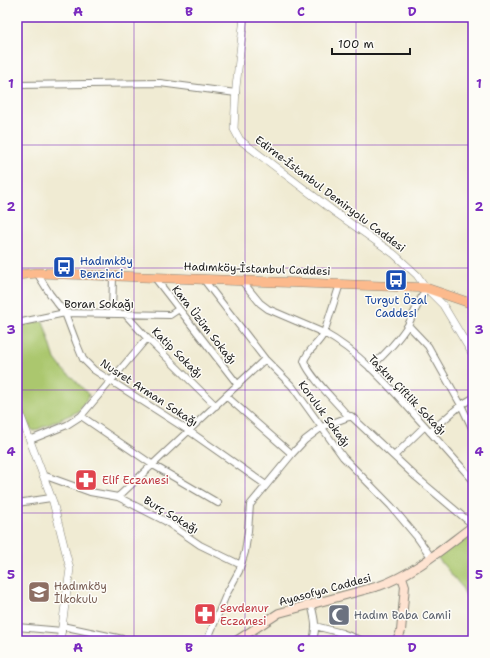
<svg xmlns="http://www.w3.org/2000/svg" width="490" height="658" font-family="'Shantell Sans',sans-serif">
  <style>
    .green { fill: #abc76e; stroke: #647245 }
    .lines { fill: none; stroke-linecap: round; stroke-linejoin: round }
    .minor-casing { stroke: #868478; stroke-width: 8 }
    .tertiary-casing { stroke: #868478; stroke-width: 8 }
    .secondary-casing { stroke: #868478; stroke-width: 10 }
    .primary-casing { stroke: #868478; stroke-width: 10 }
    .minor { stroke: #fff; stroke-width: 6 }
    .tertiary { stroke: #fff; stroke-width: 7 }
    .secondary { stroke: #fee3d1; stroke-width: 8 }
    .primary { stroke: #fcba8d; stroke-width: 9 }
    .grid { fill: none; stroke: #7b2cbf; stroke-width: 1; stroke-opacity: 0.55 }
    .labels { text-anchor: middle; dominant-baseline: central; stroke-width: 3; stroke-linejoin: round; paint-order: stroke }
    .street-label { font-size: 11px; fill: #1c1c1c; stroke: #fdfcf7 }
    .transit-label { font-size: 11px; fill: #164399; stroke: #fdfcf7; text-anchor: start }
    .health-label { font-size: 11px; fill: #be3a42; stroke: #fdfcf7; text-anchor: start }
    .education-label { font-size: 11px; fill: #785e54; stroke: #fdfcf7; text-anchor: start }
    .worship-label { font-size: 11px; fill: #5b616d; stroke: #fdfcf7; text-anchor: start }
    .neatline { fill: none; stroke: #7b2cbf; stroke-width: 1.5 }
    .grid-label { font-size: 13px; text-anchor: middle; font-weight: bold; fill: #7b2cbf }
  </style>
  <rect width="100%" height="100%" fill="#fdfcf7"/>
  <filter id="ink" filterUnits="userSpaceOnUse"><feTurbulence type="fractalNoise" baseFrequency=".025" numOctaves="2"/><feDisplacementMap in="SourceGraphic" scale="8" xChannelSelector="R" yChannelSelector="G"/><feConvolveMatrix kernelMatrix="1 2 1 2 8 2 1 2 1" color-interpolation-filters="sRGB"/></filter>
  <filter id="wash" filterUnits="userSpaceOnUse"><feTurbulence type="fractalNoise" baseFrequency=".012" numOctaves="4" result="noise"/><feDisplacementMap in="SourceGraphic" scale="16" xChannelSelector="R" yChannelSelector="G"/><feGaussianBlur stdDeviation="0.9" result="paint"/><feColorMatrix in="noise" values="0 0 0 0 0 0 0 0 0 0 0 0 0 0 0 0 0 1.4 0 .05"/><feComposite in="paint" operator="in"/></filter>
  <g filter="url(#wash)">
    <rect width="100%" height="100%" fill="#f0ebd3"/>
    <path class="green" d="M43,321l12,38 9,12 8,6 17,18 -10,16 -45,20 -4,-3 -13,-32v-71z
      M473,532v76l-12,-22 -24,-29z"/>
  </g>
  <g filter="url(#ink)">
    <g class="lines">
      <g class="minor-casing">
        <path id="minor" d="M17,85l143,-2 76,10
          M37,273l13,21 15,19 11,29 7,17 11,11 95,61 77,54
          M155,278l83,107
          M204,280l61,79 27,27 51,71 48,49 26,31 14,20
          M242,281l18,22 8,6 56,24c-5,11 -16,16 -20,28 6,16 32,41 45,56
          M340,284l-16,49c35,19 63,51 90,81 20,22 39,44 59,66
          M426,288l-18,37 20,21 33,59 12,25
          M112,314l1,-37
          M125,314l22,24 69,68
          M17,323l48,-10 105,2 9,-6
          M370,368c14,-13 28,-27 38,-43
          M226,396l66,58
          M81,416l72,49 65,38
          M430,432l31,-27 12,-7
          M30,440l37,-15 14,-9 66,-78
          M394,456l31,-30
          M43,475l47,17 28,5 47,24 35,24 41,20
          M118,497l147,-138
          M17,503l34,-5
          M311,604c3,12 7,25 1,37
          M62,626l70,15
          M315,626l27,7 21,8
          M17,627l45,4
          M210,641l-1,-5 17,-41 13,-24 6,-19 3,-21 2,-26 42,-51 13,-14 17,-13 29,-11 65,61 57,48"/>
      </g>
      <g class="tertiary-casing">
        <path id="tertiary" d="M244,17l-8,70 -2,42 6,11 96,73 58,41 23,21 9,13 17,17 30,50
          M17,406l36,96 17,67 -10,72"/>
      </g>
      <g class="secondary-casing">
        <path id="secondary" d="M236,641l43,-28 100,-27c35,-12 64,-38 94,-60
          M397,641l4,-10 4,-45 -3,-9"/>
      </g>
      <g class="primary-casing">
        <path id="primary" d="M17,275l20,-2 371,14 18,1 47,16"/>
      </g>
      <use href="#minor" class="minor"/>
      <use href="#tertiary" class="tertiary"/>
      <use href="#secondary" class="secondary"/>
      <use href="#primary" class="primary"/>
    </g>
  </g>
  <path class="grid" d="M134,17v624M245,17v624M356,17v624M17,145h456M17,268h456M17,390h456M17,513h456"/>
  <defs>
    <g id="bus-square" transform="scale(1.15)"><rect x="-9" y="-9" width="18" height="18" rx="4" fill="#1a4fb4" stroke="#fdfcf7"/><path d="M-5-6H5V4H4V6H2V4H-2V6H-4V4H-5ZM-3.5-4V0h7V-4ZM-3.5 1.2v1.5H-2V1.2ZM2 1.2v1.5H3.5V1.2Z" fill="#fff"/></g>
    <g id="pharmacy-square" transform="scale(1.15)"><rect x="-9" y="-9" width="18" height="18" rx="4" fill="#e0444e" stroke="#fdfcf7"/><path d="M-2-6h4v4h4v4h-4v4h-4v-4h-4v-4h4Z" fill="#fff"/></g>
    <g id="school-square" transform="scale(1.15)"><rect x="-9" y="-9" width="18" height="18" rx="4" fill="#8d6e63" stroke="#fdfcf7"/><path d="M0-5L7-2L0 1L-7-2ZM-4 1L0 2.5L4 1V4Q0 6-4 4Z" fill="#fff"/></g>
    <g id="mosque-square" transform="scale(1.15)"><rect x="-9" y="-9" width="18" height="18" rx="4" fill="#6b7280" stroke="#fdfcf7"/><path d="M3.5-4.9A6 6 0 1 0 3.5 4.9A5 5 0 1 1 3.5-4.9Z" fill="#fff"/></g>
  </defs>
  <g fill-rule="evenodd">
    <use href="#bus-square" x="64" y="267"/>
    <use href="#bus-square" x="396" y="280"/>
    <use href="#pharmacy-square" x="86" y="480"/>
    <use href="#school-square" x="39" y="592"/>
    <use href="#pharmacy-square" x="205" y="614"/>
    <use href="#mosque-square" x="339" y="615"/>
  </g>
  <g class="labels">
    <g class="street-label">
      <text transform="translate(330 194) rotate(37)">Edirne-İstanbul Demiryolu Caddesi</text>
      <text transform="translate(257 269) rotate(2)">Hadımköy-İstanbul Caddesi</text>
      <text x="99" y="304">Boran Sokağı</text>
      <text transform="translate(204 325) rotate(52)">Kara Üzüm Sokağı</text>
      <text transform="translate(177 353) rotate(45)">Katip Sokağı</text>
      <text transform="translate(149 393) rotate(33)">Nusret Arman Sokağı</text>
      <text transform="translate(407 395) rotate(46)">Taşkın Çiftlik Sokağı</text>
      <text transform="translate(324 414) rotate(54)">Koruluk Sokağı</text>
      <text transform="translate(171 515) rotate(31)">Burç Sokağı</text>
      <text transform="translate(325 590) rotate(-15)">Ayasofya Caddesi</text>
    </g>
    <g class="transit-label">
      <text x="80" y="261">Hadımköy<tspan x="80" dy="13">Benzinci</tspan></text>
      <text x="396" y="300" text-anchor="middle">Turgut Özal<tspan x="396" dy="13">Caddesi</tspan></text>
    </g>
    <g class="health-label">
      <text x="102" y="480">Elif Eczanesi</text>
      <text x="220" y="608">Sevdenur<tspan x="220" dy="13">Eczanesi</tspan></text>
    </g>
    <g class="education-label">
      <text x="54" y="586">Hadımköy<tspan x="54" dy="13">İlkokulu</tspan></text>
    </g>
    <g class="worship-label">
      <text x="354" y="615">Hadım Baba Camii</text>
    </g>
  </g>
  <rect width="490" height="658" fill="none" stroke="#fdfcf7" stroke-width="44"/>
  <path d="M332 48v6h78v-6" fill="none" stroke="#1c1c1c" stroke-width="2"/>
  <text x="338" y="48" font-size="12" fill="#1c1c1c" stroke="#fdfcf7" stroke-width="3" paint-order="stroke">100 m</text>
  <rect x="22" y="22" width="446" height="614" class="neatline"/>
  <g class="grid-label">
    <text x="78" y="16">A</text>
    <text x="189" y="16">B</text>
    <text x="301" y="16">C</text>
    <text x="412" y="16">D</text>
    <text x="11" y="88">1</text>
    <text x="479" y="88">1</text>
    <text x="11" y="211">2</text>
    <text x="479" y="211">2</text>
    <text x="11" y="334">3</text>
    <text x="479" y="334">3</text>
    <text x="11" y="456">4</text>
    <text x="479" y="456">4</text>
    <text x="11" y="579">5</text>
    <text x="479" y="579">5</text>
    <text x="78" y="652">A</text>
    <text x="189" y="652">B</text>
    <text x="301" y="652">C</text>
    <text x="412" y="652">D</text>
  </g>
</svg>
